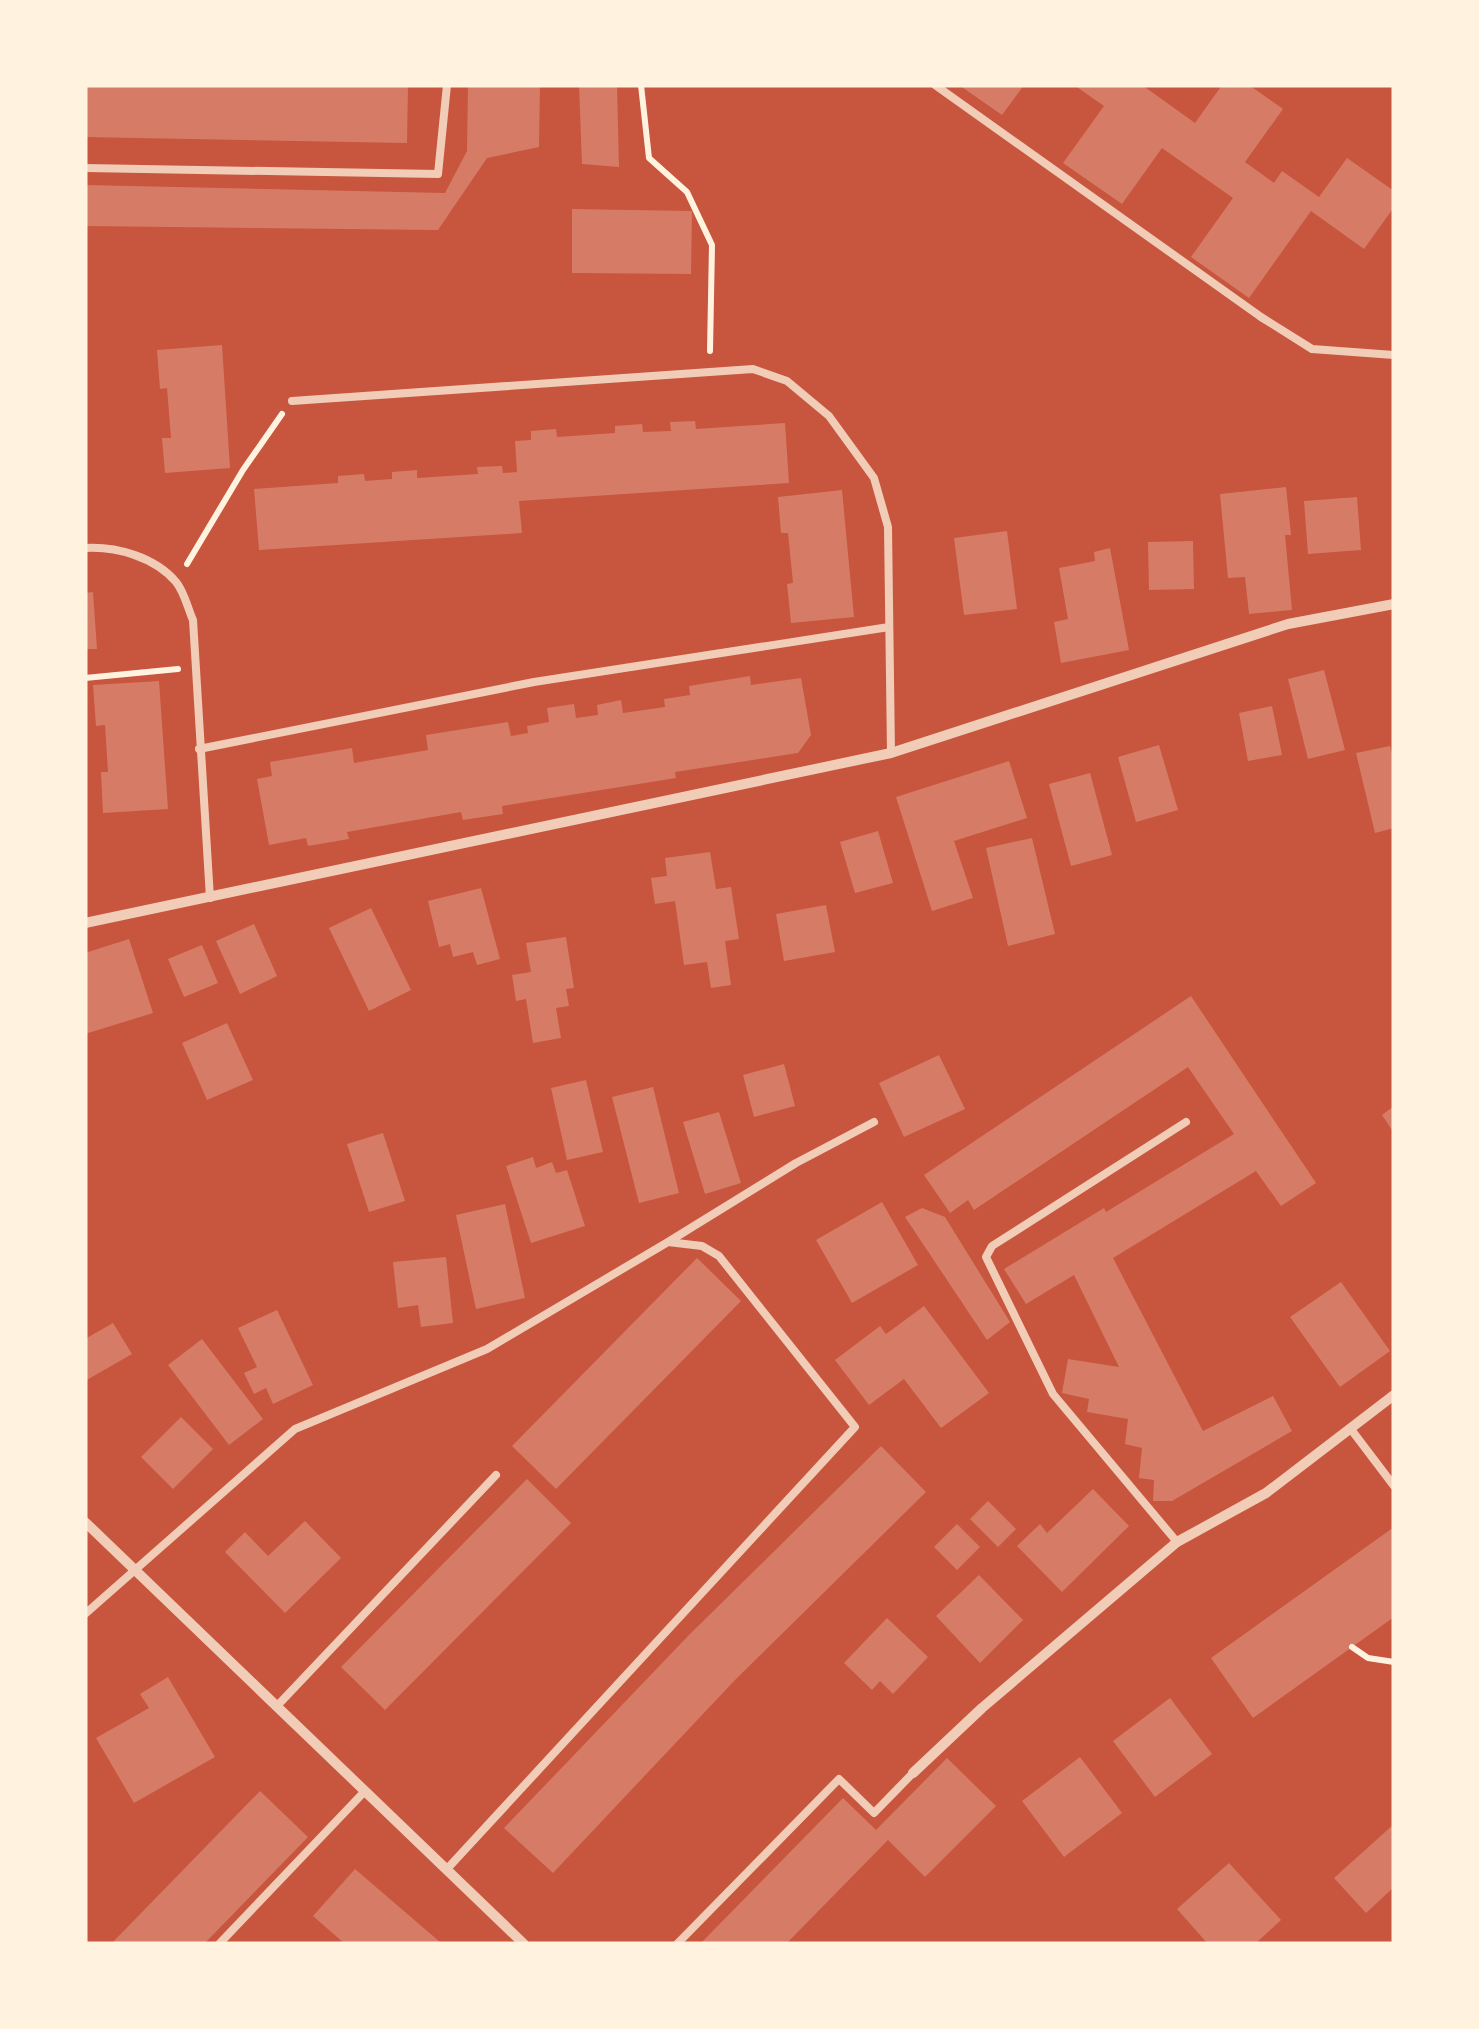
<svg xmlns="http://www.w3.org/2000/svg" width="1479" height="2029" font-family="Merriweather,serif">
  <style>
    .building { fill: #d67c66 }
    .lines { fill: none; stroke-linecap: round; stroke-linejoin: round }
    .path { stroke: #fff3e0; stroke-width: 6 }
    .service { stroke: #f1ccb7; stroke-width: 8 }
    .minor { stroke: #f1ccb7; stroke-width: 10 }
  </style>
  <rect width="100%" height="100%" fill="#c8553d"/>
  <path class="building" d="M85,85h323l-1,58 -322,-6z
    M468,85h72l-1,62 -52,11 -49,72 -353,-4v-41l360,8 22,-42z
    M579,85h38l2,82 -37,-3z
    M959,85h65l-22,30z
    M1074,85h68l53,38 27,-38h27l34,24 -38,53 29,21 8,-12 37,26 28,-39 47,33v16l-30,42 -53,-38 -62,87 -58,-41 42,-59 -71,-50 -40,56 -59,-41 41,-57z
    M572,209l120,2 -1,63 -119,-1z
    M222,345l8,123 -65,5 -3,-35h9l-4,-50 -7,1 -3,-39z
    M695,421l1,8 89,-6 4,60 -270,18 3,32 -263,17 -5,-61 84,-6v-7l26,-2 1,7 27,-2v-7l25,-2v8l61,-4 -1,-7 25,-1 1,7 14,-1 -2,-31 16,-1v-9l25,-2 1,8 58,-4v-7l27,-2 1,8 28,-1 -1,-9z
    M1286,487l5,48h-6l7,75 -43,4 -4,-37 -17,1 -8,-84z
    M842,490l12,127 -63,6 -4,-39 6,-1 -5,-50h-7l-3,-36z
    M1357,497l4,53 -53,4 -4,-53z
    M1007,531l10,78 -53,6 -10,-77z
    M1193,541l1,48 -45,1 -1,-48z
    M1110,548l19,102 -68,13 -7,-41 14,-3 -9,-51 36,-7 -1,-9z
    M93,592l4,57h-12v-56z
    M1324,670l21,80 -37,9 -20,-80z
    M750,676l1,9 50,-7 10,57 -13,18 -123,19 1,6 -174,28 1,8 -40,6 -2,-8 -114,20 2,7 -41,7 -2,-8 -37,7 -12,-66 15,-3 -2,-14 82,-14 2,15 74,-13 -2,-15 82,-13 3,14 17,-3 -1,-7 22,-4 -2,-14 27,-4 2,14 22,-3 -1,-10 24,-5 2,13 42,-6 -1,-8 26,-4 -1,-9z
    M159,681l9,128 -65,4 -2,-41h7l-3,-47 -9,1 -3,-41z
    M1272,706l10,49 -34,6 -9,-48z
    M1159,745l19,65 -42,12 -18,-65z
    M1390,746l4,16v66l-19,5 -19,-80z
    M1009,761l18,57 -73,23 19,57 -41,13 -36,-114z
    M1090,773l22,82 -41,11 -22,-82z
    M878,831l15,52 -38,10 -15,-51z
    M1032,838l23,96 -47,12 -22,-98z
    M710,852l6,37 15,-2 8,52 -14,2 6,44 -20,3 -4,-26 -23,3 -9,-64 -20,3 -4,-26 16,-2 -2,-18z
    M481,888l19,71 -23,6 -4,-13 -20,5 -3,-13 -11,3 -11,-46z
    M826,905l9,47 -51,9 -8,-47z
    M371,908l40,82 -42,21 -40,-83z
    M254,924l23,52 -37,18 -24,-53z
    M566,937l8,51 -8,1 3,17 -13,2 5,30 -28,5 -7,-44 -10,2 -4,-26 19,-3 -5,-29z
    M129,939l24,74 -68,21v-81z
    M202,945l16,38 -34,14 -16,-38z
    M1191,996l125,187 -35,23 -25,-35 -143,87 90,173 70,-35 19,35 -120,70h-19l1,-21 -15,-2 3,-30 -17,-4 3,-25 -41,-7 2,-13 -27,-6 6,-34 51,8 -45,-92 -48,29 -22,-35 100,-61 2,4 128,-78 -46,-67 -214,143 -6,-10 -18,13 -26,-38z
    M227,1023l26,57 -46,20 -25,-57z
    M939,1055l26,54 -61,28 -25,-54z
    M784,1064l11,42 -41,11 -11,-42z
    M586,1080l17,72 -36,8 -16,-72z
    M653,1087l26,106 -40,10 -27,-106z
    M1394,1106v27l-12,-18z
    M719,1112l22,71 -36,11 -22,-72z
    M383,1133l22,68 -36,11 -22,-68z
    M533,1157l3,11 16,-6 4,11 11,-3 18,56 -54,17 -25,-77z
    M882,1202l36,63 -66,38 -36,-63z
    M505,1204l20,94 -49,11 -20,-94z
    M922,1208l23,9 65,105 -23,18 -82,-123z
    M446,1257l7,66 -32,4 -3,-22 -20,3 -5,-46z
    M697,1258l44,43 -185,188 -44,-43z
    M1341,1282l49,69 -50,36 -50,-70z
    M924,1306l65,87 -48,35 -37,-49 -35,26 -34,-45 45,-34 6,8z
    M277,1310l36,75 -40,19 -7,-16 -12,6 -10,-21 13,-6 -19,-39z
    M113,1323l19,31 -47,27v-42z
    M202,1339l61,80 -34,26 -61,-80z
    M181,1417l32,32 -40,40 -32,-32z
    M881,1446l45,46 -191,188 -182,193 -49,-45 186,-194z
    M527,1479l44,44 -186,187 -44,-43z
    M1093,1489l36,37 -67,66 -45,-46 23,-22 7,9z
    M988,1501l28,28 -18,18 -28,-28z
    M305,1521l36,37 -56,55 -60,-61 20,-20 23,24z
    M957,1524l23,23 -23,23 -23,-23z
    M1394,1527v90l-141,101 -42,-60z
    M979,1575l44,45 -43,43 -44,-47z
    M887,1618l41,39 -35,37 -13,-13 -8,9 -28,-27z
    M168,1677l47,80 -81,46 -38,-65 53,-30 -9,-14z
    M1170,1698l42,56 -57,43 -42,-56z
    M1080,1757l42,56 -58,44 -42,-56z
    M947,1758l49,48 -71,71 -37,-37 -102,104h-86l143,-146 33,32z
    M260,1791l48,46 -104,107h-93z
    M1394,1824v63l-28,26 -32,-35z
    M1229,1863l52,57 -26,24h-47l-31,-35z
    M355,1869l85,73 -2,2h-93l-32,-28z"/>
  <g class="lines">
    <path class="path" d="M641,85l8,73 38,34 25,53 -2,106
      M187,564l56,-94 39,-56
      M85,678l93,-9
      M1352,1647l16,11 26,4"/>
    <path class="service" d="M935,85l326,232 51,32 82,6
      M85,168l353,6 9,-89
      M292,401l461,-32 34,12 42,35 45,62 14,49 3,226
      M85,548c31,-2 70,9 91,34 8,9 12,27 17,38l17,278
      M199,749l335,-67 355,-55
      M668,1242l128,-79 78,-41
      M1350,1428l44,58
      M1177,1542l-124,-148 -67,-137 6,-11 194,-124
      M85,1614l210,-185 192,-80 181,-107 34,4 17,10 136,171 -408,442
      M277,1706l219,-231
      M219,1944l146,-153
      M677,1944l162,-165 35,34 39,-40"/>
    <path class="minor" d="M85,923l806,-170 397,-129 106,-20
      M85,1522l439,422
      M913,1773l69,-65 195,-166 89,-49 128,-98"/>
  </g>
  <rect width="1479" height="2029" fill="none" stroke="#fff3e0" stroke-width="175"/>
</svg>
